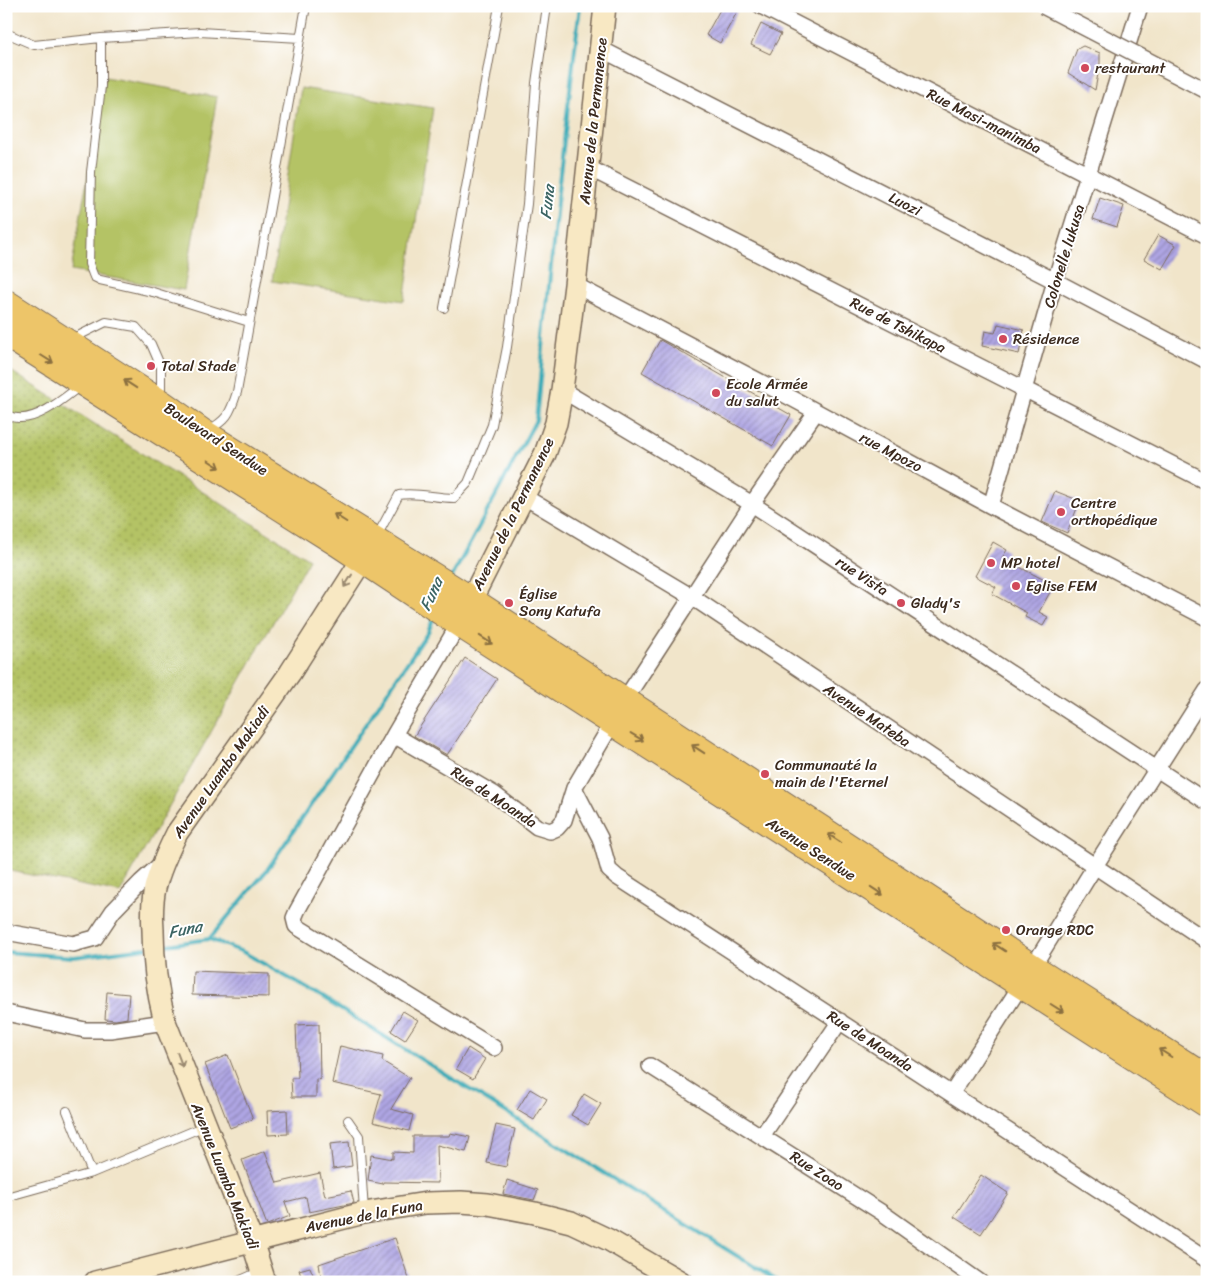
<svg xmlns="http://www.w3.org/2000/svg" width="1213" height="1288" font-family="Sriracha,sans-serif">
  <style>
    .grass { fill: url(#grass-dots); stroke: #787642 }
    .green { fill: #b4c365; stroke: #787642 }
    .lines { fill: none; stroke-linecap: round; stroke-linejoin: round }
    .stream { stroke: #3cacb8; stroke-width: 4 }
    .building { fill: url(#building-hatch) }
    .lane-casing { stroke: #7b6b5a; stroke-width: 10 }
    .street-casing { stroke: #7b6b5a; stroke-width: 18 }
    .secondary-casing { stroke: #7b6b5a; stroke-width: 24 }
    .highway-casing { stroke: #7b6b5a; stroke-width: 30 }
    .lane { stroke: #fff; stroke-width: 8 }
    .street { stroke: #fff; stroke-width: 15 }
    .secondary { stroke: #f8e8c3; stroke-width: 21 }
    .highway { stroke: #edc569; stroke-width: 28 }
    .street-bridge-casing { stroke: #7b6b5a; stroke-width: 18; stroke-linecap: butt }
    .street-bridge { stroke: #fff; stroke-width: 15 }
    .oneway { stroke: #8b7040 }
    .oneway2 { stroke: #9a8970 }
    .poi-dot { fill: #d1495b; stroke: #fff; stroke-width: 2 }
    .labels { text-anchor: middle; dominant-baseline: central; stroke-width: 4; stroke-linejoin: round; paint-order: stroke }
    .poi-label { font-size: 15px; fill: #3b2a1e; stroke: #fff; text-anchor: start }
    .street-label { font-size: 15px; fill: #3b2a1e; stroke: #fff }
    .water-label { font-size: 16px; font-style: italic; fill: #3b6463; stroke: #fff }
  </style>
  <defs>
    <pattern id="grass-dots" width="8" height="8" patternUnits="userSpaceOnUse" patternTransform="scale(1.25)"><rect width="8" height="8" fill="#b4c365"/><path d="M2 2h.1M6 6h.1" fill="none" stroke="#949f53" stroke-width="1.8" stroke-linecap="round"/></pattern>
    <pattern id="building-hatch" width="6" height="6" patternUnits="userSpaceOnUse" patternTransform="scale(1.25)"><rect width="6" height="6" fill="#afa6e4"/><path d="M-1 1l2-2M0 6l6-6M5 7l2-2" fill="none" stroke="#9087b8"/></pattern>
  </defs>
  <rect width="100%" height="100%" fill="#fff"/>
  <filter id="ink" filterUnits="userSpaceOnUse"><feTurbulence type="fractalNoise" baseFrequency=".02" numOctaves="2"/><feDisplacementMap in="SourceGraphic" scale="10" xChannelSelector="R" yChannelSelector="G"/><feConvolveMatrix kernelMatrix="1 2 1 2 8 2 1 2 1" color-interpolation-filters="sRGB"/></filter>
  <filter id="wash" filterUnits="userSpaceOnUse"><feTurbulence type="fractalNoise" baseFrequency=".0096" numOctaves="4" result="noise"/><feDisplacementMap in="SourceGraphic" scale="20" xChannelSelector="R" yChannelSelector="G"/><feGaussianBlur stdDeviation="1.12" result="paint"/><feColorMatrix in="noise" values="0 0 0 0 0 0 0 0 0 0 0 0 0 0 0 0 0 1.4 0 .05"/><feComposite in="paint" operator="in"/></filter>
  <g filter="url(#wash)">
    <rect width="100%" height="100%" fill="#f1e5ca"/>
    <path class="grass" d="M6,368l303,191 -189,334 -114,-23z"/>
    <path class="green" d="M105,77l112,20 -33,193 -113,-19z
      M301,88l132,20 -29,193 -132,-20z"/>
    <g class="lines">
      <path class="stream" d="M452,577l84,-157 23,-238 21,-176
        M209,939l34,13 65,37 471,293
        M160,946l49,-7 58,-69 161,-238 6,-15
        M6,952l68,5 72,-9"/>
    </g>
    <g id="blocks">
      <path class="building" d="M722,6h5l10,6 -17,31 -14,-8z
        M761,24l20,10 -11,20 -19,-9z
        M1083,46l17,7v10l-5,27 -27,-17 9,-24z
        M1100,198l24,8 -7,21 -24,-8z
        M1158,235l18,10 -14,24 -18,-10z
        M998,324l26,6 -5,24 -37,-8 3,-15 10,2z
        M660,340l131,75 -18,31 -131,-74z
        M1055,491l25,10 -13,32 -25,-11z
        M993,542l14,8 -5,8 52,27 -15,27 9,5 -5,9 -18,-9 2,-4 -35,-19 4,-7 -21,-11z
        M465,658l32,21 -50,76 -33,-19z
        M193,971l76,3v23l-77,-2z
        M107,992l22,2 -2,24 -11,2 -11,-1z
        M403,1011l15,9 -13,20 -14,-9z
        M319,1024l1,56 -4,-1v18h-24l-1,-19h7l-2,-53z
        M340,1046l43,10 -1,5 28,17 -19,31 22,6 -4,16 -36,-9 8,-28 -49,-11z
        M468,1048l17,11 -12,20 -17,-10z
        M228,1055l25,64 -23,9 -25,-64z
        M530,1089l17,10 -13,21 -17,-10z
        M584,1094l17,10 -13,21 -17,-10z
        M287,1110l1,24 -20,1 -1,-24z
        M496,1125l19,4 -9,38 -19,-4z
        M450,1133l20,4 -4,15 -29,-7 1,38 -55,-1v2l-15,-3 3,-26 22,4v-7l20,1v-17h36z
        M349,1142l3,24 -19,3 -3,-25z
        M265,1151l12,32 43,-10 5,23 26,-5 3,12 -45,9 -3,-15 -21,5 5,14 -23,9 -25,-65z
        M981,1175l27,18 -27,41 -27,-17z
        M507,1180l31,10 -4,10 -31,-6z
        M395,1238l15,44h-88l-3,-18z
        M310,1267l6,15h-13l-4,-12z"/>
    </g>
  </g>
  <g filter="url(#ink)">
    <use href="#blocks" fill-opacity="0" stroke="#7b6b5a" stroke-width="1"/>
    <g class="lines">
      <g class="lane-casing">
        <path id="lane" d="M6,33l28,12 67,-7 99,-6 100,6
          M101,38v48l-10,86 -2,92 5,13 6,3 53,12 96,30
          M444,308l55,-302
          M72,339l34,-17 30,5 15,17 10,23v30
          M6,415c4,1 8,3 12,3 21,2 46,-20 62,-32
          M207,431c20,-11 23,-17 30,-39l69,-386
          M376,538l23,-43c18,-3 36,3 55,3l14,-15 24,-58 15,-78 20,-143 9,-121 11,-77
          M67,1111l25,62
          M348,1120l11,16 5,75
          M6,1197l86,-24 113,-47
          M236,1282l23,-10"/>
      </g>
      <g class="street-casing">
        <path id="street" d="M761,6l446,230
          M601,49l454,232 152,80
          M589,168l618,314
          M575,285l220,115 196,106 216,112
          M562,390l190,114 455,298
          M523,496l169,101 515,344
          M991,506l64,-225 85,-275
          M460,622l-66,113 -97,176 -3,7 2,8 198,122
          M624,701l128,-197 64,-92
          M394,735l100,59 43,33 13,4 7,-3 7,-8 10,-32 39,-66
          M574,788l26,50 9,32 8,7 590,383
          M6,932l67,12 22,-6 18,-27 28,-29 21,-19
          M1032,968l63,-102 112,-176
          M6,1013l79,17h25l55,-8
          M650,1066l231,146 99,70
          M952,1093l69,-108
          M762,1136l78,-115"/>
      </g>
      <g class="secondary-casing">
        <path id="secondary" d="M464,614l81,-160 11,-31 6,-33 13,-105 30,-279
          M95,1282l269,-69 62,-10 35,-1 27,2 47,9 36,9 38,18 72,42
          M265,1282l-13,-41 -87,-219c-8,-31 -12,-60 -12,-92 -1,-14 -1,-28 2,-42 5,-20 13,-37 22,-55l113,-160 81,-127"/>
      </g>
      <g class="highway-casing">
        <path id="highway" d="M6,304l155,100 41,29 258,161 572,374 175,111
          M6,333l333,210 130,86 738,474"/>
      </g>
      <use href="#lane" class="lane"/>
      <use href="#street" class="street"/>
      <use href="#secondary" class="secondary"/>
      <use href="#highway" class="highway"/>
      <g class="street-bridge-casing">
        <path id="street-bridge" d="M1043,6l164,85"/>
      </g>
      <use href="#street-bridge" class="street-bridge"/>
    </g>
    <defs><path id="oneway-shaft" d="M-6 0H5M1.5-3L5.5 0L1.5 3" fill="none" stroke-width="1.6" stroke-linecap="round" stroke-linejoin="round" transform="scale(1.25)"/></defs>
    <g class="oneway">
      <use href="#oneway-shaft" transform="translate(47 359) rotate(32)"/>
      <use href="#oneway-shaft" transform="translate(130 384) rotate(-147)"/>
      <use href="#oneway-shaft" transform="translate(214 464) rotate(32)"/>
      <use href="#oneway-shaft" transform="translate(340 518) rotate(-148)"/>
      <use href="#oneway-shaft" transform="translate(486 640) rotate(33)"/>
      <use href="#oneway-shaft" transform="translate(637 737) rotate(31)"/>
      <use href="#oneway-shaft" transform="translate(698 749) rotate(-147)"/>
      <use href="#oneway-shaft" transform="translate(834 838) rotate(-147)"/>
      <use href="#oneway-shaft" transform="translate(877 891) rotate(33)"/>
      <use href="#oneway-shaft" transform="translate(999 947) rotate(-147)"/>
      <use href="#oneway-shaft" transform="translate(1057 1008) rotate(32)"/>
      <use href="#oneway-shaft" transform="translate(1165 1053) rotate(-148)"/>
    </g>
    <g class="oneway2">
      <use href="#oneway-shaft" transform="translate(348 581) rotate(122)"/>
      <use href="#oneway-shaft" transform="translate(180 1060) rotate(69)"/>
    </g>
  </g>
  <g class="poi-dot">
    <circle cx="1085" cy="68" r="5"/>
    <circle cx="1003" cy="339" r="5"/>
    <circle cx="151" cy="366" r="5"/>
    <circle cx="716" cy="393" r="5"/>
    <circle cx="1061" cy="512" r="5"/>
    <circle cx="991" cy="563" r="5"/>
    <circle cx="1016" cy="586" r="5"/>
    <circle cx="509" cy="603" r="5"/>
    <circle cx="901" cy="603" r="5"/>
    <circle cx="765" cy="774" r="5"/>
    <circle cx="1006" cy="930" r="5"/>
  </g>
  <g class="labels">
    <g class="poi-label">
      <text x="1095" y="68">restaurant</text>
      <text x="1013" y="339">Résidence</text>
      <text x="161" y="366">Total Stade</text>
      <text x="726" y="384">Ecole Armée<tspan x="726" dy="17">du salut</tspan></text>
      <text x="1071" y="503">Centre<tspan x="1071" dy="17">orthopédique</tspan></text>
      <text x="1001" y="563">MP hotel</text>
      <text x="1026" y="586">Eglise FEM</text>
      <text x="519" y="594">Église<tspan x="519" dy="17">Sony Katufa</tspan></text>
      <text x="911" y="603">Glady's</text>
      <text x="775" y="765">Communauté la<tspan x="775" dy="17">main de l'Eternel</tspan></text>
      <text x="1016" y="930">Orange RDC</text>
    </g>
    <g class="street-label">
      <text transform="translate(593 121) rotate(-84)">Avenue de la Permanence</text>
      <text transform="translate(984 121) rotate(27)">Rue Masi-manimba</text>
      <text transform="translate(905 204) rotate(27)">Luozi</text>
      <text transform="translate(1064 256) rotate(-73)">Colonelle lukusa</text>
      <text transform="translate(898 325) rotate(27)">Rue de Tshikapa</text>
      <text transform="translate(216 439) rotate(33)">Boulevard Sendwe</text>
      <text transform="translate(891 452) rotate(28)">rue Mpozo</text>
      <text transform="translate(513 514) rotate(-64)">Avenue de la Permanence</text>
      <text transform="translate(862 576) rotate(33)">rue Vista</text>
      <text transform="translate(867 715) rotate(34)">Avenue Mateba</text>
      <text transform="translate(221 772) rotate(-55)">Avenue Luambo Makiadi</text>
      <text transform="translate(494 797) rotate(33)">Rue de Moanda</text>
      <text transform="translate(811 849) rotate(33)">Avenue Sendwe</text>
      <text transform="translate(870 1041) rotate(33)">Rue de Moanda</text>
      <text transform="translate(817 1171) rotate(33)">Rue Zoao</text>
      <text transform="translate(225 1176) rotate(68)">Avenue Luambo Makiadi</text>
      <text transform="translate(364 1216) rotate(-11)">Avenue de la Funa</text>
    </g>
    <g class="water-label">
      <text transform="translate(547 202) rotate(-84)">Funa</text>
      <text transform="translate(431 594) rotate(-66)">Funa</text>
      <text transform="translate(185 929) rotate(-11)">Funa</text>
    </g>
  </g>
  <rect width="1213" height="1288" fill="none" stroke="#fff" stroke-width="25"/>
</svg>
